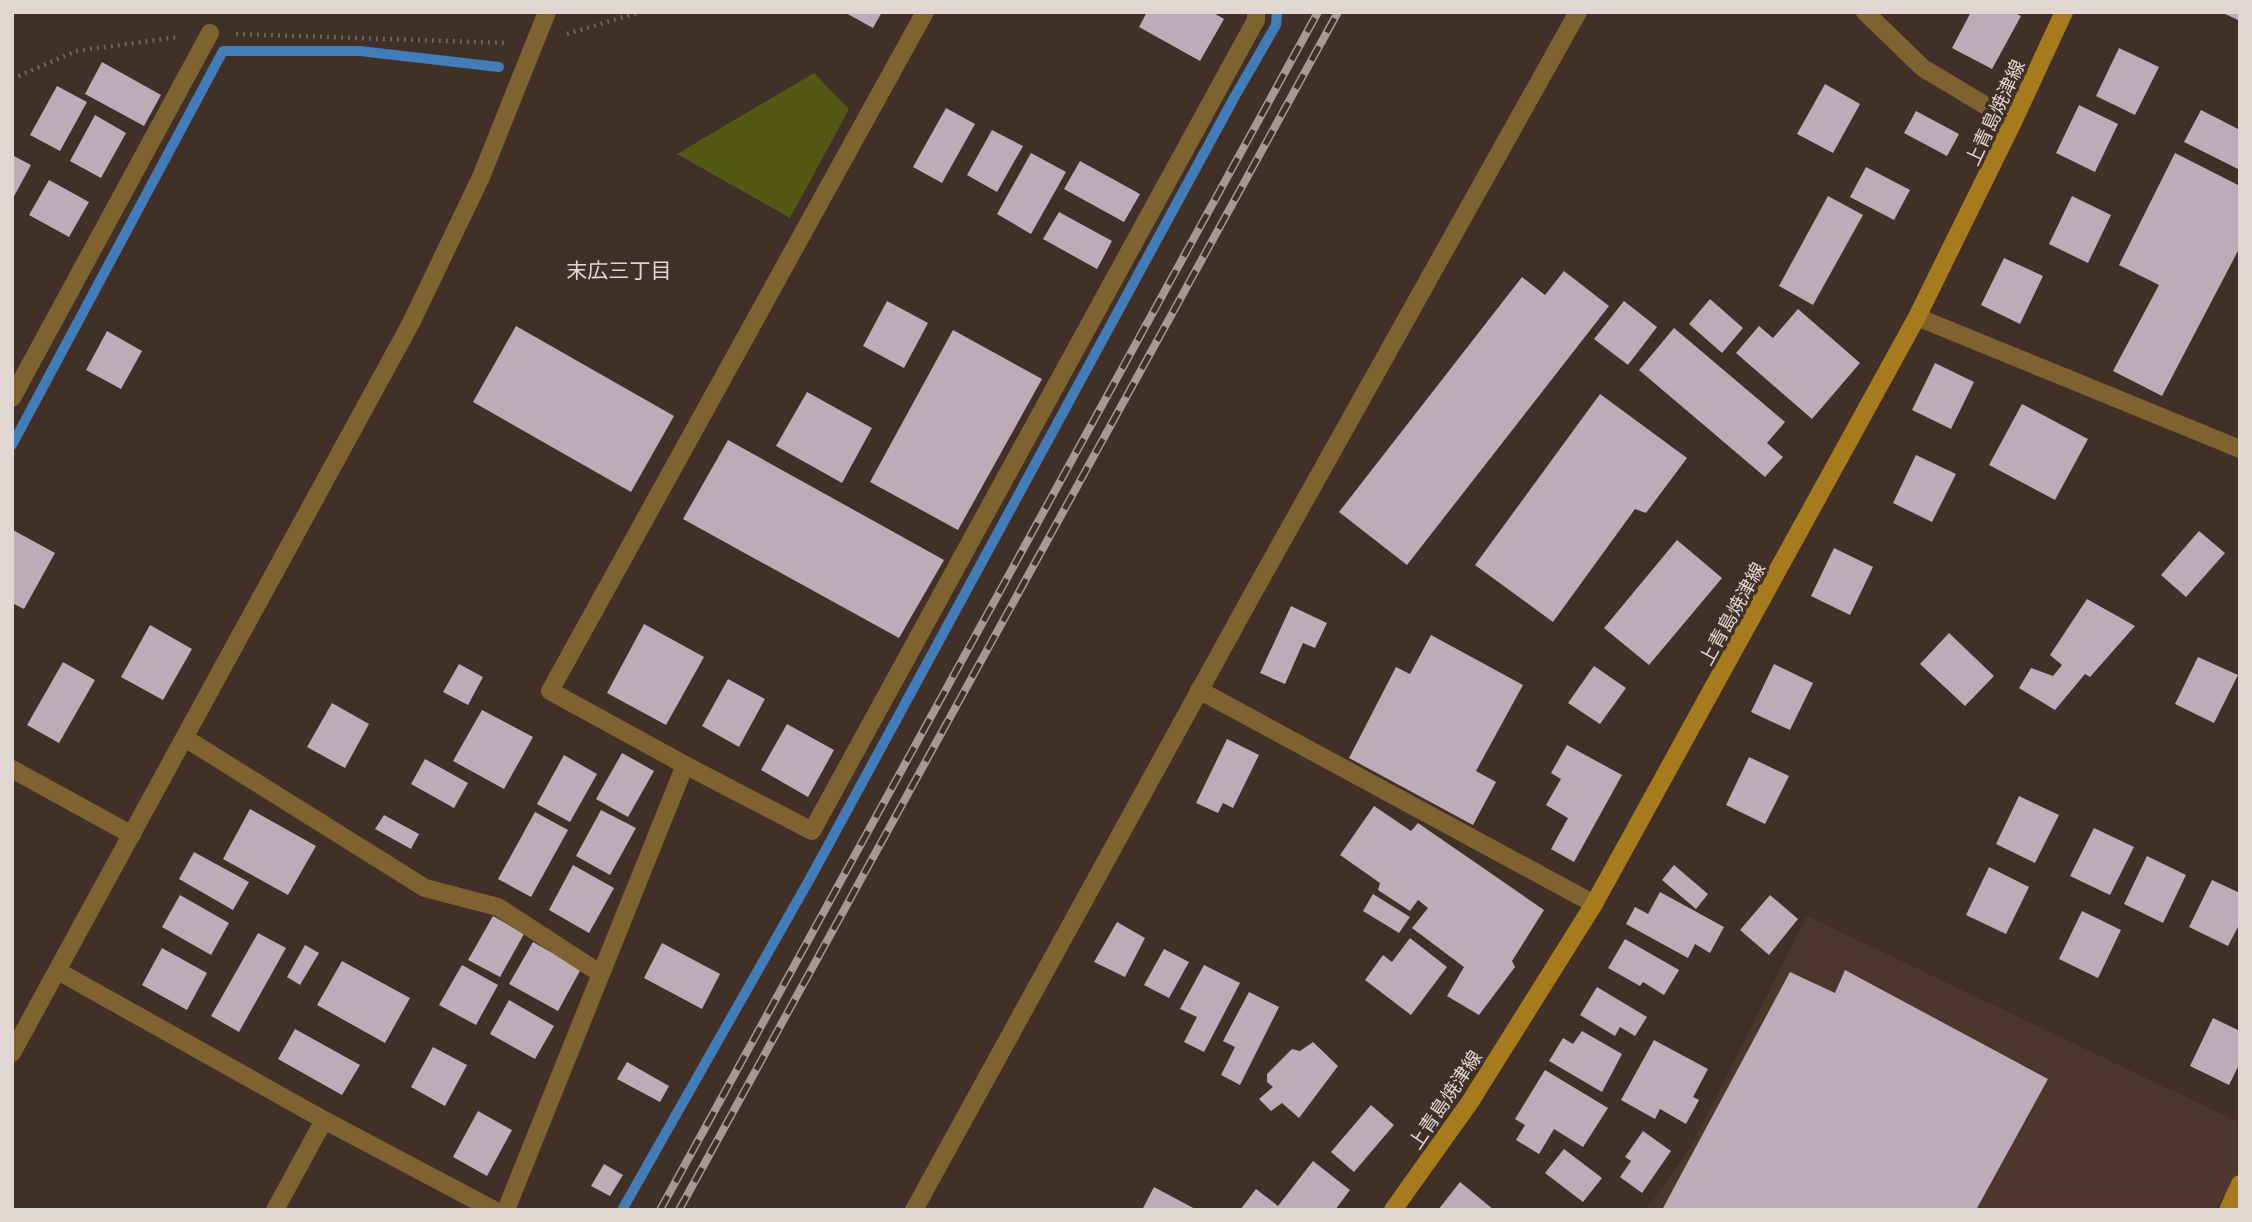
<svg xmlns="http://www.w3.org/2000/svg" width="2252" height="1222" font-family="Literata,'Noto Sans JP',serif">
  <style>
    .built { fill: #4d372c }
    .green { fill: #545815 }
    .lines { fill: none; stroke-linecap: round; stroke-linejoin: round }
    .stream { stroke: #427db9; stroke-width: 10 }
    .building { fill: #bdabb7 }
    .path { stroke: #71625c; stroke-width: 4.5; stroke-dasharray: 2 5; stroke-linecap: butt }
    .minor { stroke: #7e6330; stroke-width: 18 }
    .tertiary { stroke: #7e6330; stroke-width: 18 }
    .secondary { stroke: #a67b1e; stroke-width: 18 }
    .rail-casing { stroke: #a69993; stroke-width: 8 }
    .rail { stroke: #403028; stroke-width: 5; stroke-dasharray: 16; stroke-linecap: butt }
    .labels { text-anchor: middle; dominant-baseline: central; stroke-width: 7; stroke-linejoin: round; paint-order: stroke }
    .street-label { font-size: 19px; fill: #e1d6d2; stroke: #403028 }
    .neighbourhood-label { font-size: 21px; fill: #e1d6d2; stroke: #403028 }
  </style>
  <rect width="100%" height="100%" fill="#403028"/>
  <path class="built" d="M1807,916l433,207v47l-24,40h-570l45,-63z"/>
  <path class="green" d="M814,73l35,36 -59,109 -113,-64z"/>
  <g class="lines">
    <path class="stream" d="M12,445l211,-394h137l139,16
      M622,1210l190,-335 423,-779 41,-71 1,-13"/>
  </g>
  <path class="building" d="M844,12h38l-9,16z
    M1147,12h65l12,7 -24,42 -61,-34z
    M1971,12h42l8,4 -29,53 -40,-21z
    M2221,12h19v9z
    M2119,48l40,19 -24,48 -39,-19z
    M102,62l59,33 -17,31 -59,-32z
    M1825,84l35,20 -27,49 -36,-19z
    M57,86l30,16 -27,49 -30,-16z
    M2079,105l39,19 -23,48 -39,-19z
    M946,108l29,16 -33,59 -29,-16z
    M2201,110l39,20v40l-56,-28z
    M1916,111l43,23 -12,22 -43,-23z
    M95,115l31,18 -25,45 -31,-17z
    M992,130l31,16 -26,46 -30,-17z
    M1031,153l35,19 -35,62 -34,-20z
    M2175,153l65,33v61l-78,149 -49,-25 46,-86 -40,-20z
    M12,155l19,10 -19,35z
    M1080,161l60,33 -16,28 -60,-33z
    M1866,167l44,23 -16,30 -44,-23z
    M49,180l40,22 -20,35 -40,-22z
    M1828,196l35,19 -50,90 -34,-19z
    M2072,196l39,19 -23,48 -39,-19z
    M1059,212l53,29 -15,28 -54,-30z
    M2004,258l39,18 -23,48 -39,-19z
    M1564,271l45,35 -202,259 -68,-53 183,-235 23,18z
    M1710,299l33,29 -21,25 -33,-29z
    M887,301l41,22 -24,45 -41,-22z
    M1624,301l33,26 -29,38 -34,-26z
    M1798,309l62,54 -48,56 -76,-66 23,-27 14,12z
    M516,326l158,90 -43,76 -158,-90z
    M1674,328l111,94 -18,21 16,14 -18,20 -126,-107z
    M953,330l89,49 -84,151 -88,-48z
    M107,331l35,20 -21,38 -35,-19z
    M1935,363l39,19 -23,47 -39,-19z
    M807,392l65,36 -30,55 -66,-37z
    M1600,394l87,64 -41,55 -11,-4 -82,113 -78,-57z
    M2022,404l66,35 -33,61 -66,-35z
    M728,440l216,120 -45,78 -216,-119z
    M1916,455l40,19 -24,48 -39,-19z
    M13,530l42,23 -31,56 -12,-6z
    M2199,531l26,22 -39,44 -25,-22z
    M1677,540l45,38 -73,87 -45,-37z
    M1834,548l39,19 -23,48 -39,-19z
    M2087,599l48,27 -45,51 -5,-3 -30,36 -36,-22 12,-20 22,8 9,-11 -12,-10z
    M1291,606l36,17 -12,25 -12,-5 -18,41 -25,-11z
    M644,624l60,33 -38,68 -59,-32z
    M150,625l42,24 -29,51 -42,-23z
    M1949,633l45,43 -29,30 -45,-42z
    M1431,635l92,50 -47,86 20,11 -23,43 -124,-67 47,-91 14,7z
    M2198,657l40,18 -24,48 -39,-19z
    M63,662l32,18 -36,63 -32,-18z
    M459,664l24,13 -15,28 -25,-13z
    M1774,664l39,19 -23,47 -39,-18z
    M1594,666l32,22 -26,36 -32,-21z
    M728,679l37,20 -26,48 -37,-21z
    M332,703l37,21 -24,44 -38,-21z
    M482,710l51,27 -29,52 -51,-28z
    M787,724l47,26 -26,47 -47,-27z
    M1227,739l32,16 -26,53 -10,-5 -5,10 -22,-10z
    M1567,745l55,30 -48,87 -23,-13 17,-31 -22,-13 15,-26 -10,-6z
    M622,753l32,18 -26,46 -32,-18z
    M564,755l33,19 -27,48 -33,-18z
    M1749,757l40,19 -24,48 -39,-19z
    M425,759l43,24 -14,25 -43,-24z
    M2019,796l40,19 -24,48 -39,-19z
    M1374,806l37,25 7,-8 126,87 -32,51 3,6 -36,48 -32,-19 17,-29 -52,-39 16,-20 -10,-8 -8,11 -32,-21 2,-7 -40,-28z
    M250,809l66,37 -28,49 -65,-36z
    M601,810l35,18 -26,47 -34,-19z
    M535,812l33,18 -37,67 -33,-18z
    M384,815l35,19 -8,15 -36,-20z
    M2094,828l40,19 -24,48 -40,-19z
    M194,852l55,30 -16,28 -54,-31z
    M2147,856l39,19 -23,48 -39,-19z
    M573,865l41,23 -25,45 -40,-23z
    M1674,865l34,29 -12,15 -34,-29z
    M1989,867l40,20 -23,47 -40,-19z
    M2212,880l28,13v30l-12,23 -39,-19z
    M1660,892l64,35 -14,26 -15,-9 -7,14 -62,-34 9,-17 13,7z
    M1373,894l37,23 -11,16 -36,-22z
    M180,895l49,28 -18,32 -49,-28z
    M1770,895l28,24 -29,36 -29,-25z
    M2082,911l39,19 -23,48 -39,-19z
    M493,916l31,18 -24,43 -32,-17z
    M1117,922l28,16 -20,39 -31,-15z
    M258,933l28,15 -47,84 -28,-16z
    M1410,938l37,29 -36,48 -46,-35 18,-25 9,7z
    M1625,939l54,31 -15,25 -21,-13 -3,4 -32,-18z
    M533,942l48,27 -23,42 -49,-27z
    M662,943l58,31 -18,35 -58,-31z
    M305,945l14,8 -19,32 -13,-8z
    M162,948l45,25 -20,37 -45,-25z
    M1164,949l25,13 -20,36 -25,-13z
    M342,961l68,37 -25,45 -68,-38z
    M462,965l36,20 -22,40 -37,-20z
    M1204,965l36,18 -36,69 -20,-10 13,-25 -17,-8z
    M1845,970l203,109 -72,131h-314l128,-238 45,21z
    M1597,987l50,30 -12,19 -15,-9 -5,9 -35,-21z
    M1249,992l30,15 -39,78 -19,-10 14,-28 -12,-6z
    M509,1000l45,26 -19,33 -45,-25z
    M2213,1018l27,13v32l-11,22 -39,-19z
    M295,1029l65,36 -18,30 -64,-36z
    M1582,1031l40,23 -20,38 -53,-31 14,-23 10,6z
    M1654,1040l54,29 -15,28 6,3 -13,24 -26,-15 -5,10 -34,-19z
    M1313,1042l25,24 -39,52 -17,-15 -11,8 -12,-12 14,-12 -6,-5v-8l25,-25 8,2z
    M433,1047l34,18 -22,41 -34,-19z
    M627,1062l42,24 -9,16 -43,-23z
    M1545,1070l63,38 -25,39 -29,-18 -15,25 -23,-14 9,-15 -10,-6z
    M1371,1105l23,20 -40,47 -23,-20z
    M478,1111l34,19 -25,46 -34,-19z
    M1643,1131l28,20 -29,42 -22,-16 11,-16 -6,-4z
    M1564,1149l38,29 -19,24 -38,-29z
    M1313,1161l37,29 -15,20h-95l16,-21 22,17z
    M604,1164l19,11 -13,21 -19,-10z
    M1460,1182l34,28h-56z
    M1154,1187l43,23h-55z"/>
  <g class="lines">
    <path class="path" d="M236,34l271,9
      M567,34l73,-22
      M12,79l64,-28 102,-14"/>
    <path class="minor" d="M1917,317l323,132
      M12,398l198,-365
      M1199,690l395,214
      M185,738l240,150 73,19 103,67
      M685,765l127,66 444,-811v-8
      M12,769l120,66
      M58,971l266,149 170,90
      M275,1210l49,-90
      M506,1210l179,-445 -135,-74 375,-679
      M914,1210l338,-615 326,-583"/>
    <path class="tertiary" d="M1865,12l58,56 90,54
      M12,1053l399,-730 70,-146 66,-165"/>
    <path class="secondary" d="M1393,1210l77,-108 124,-198 323,-587 96,-195 51,-110
      M2228,1210l12,-26"/>
    <g class="rail-casing">
      <path id="rail" d="M660,1210l658,-1198
        M679,1210l659,-1198"/>
    </g>
    <use href="#rail" class="rail"/>
  </g>
  <g class="labels">
    <g class="street-label">
      <text transform="translate(1994 112) rotate(-65)">上青島焼津線</text>
      <text transform="translate(1731 613) rotate(-61)">上青島焼津線</text>
      <text transform="translate(1444 1099) rotate(-56)">上青島焼津線</text>
    </g>
    <g class="neighbourhood-label">
      <text x="619" y="268">末広三丁目</text>
    </g>
  </g>
  <rect width="2252" height="1222" fill="none" stroke="#e1d6d2" stroke-width="28"/>
</svg>
